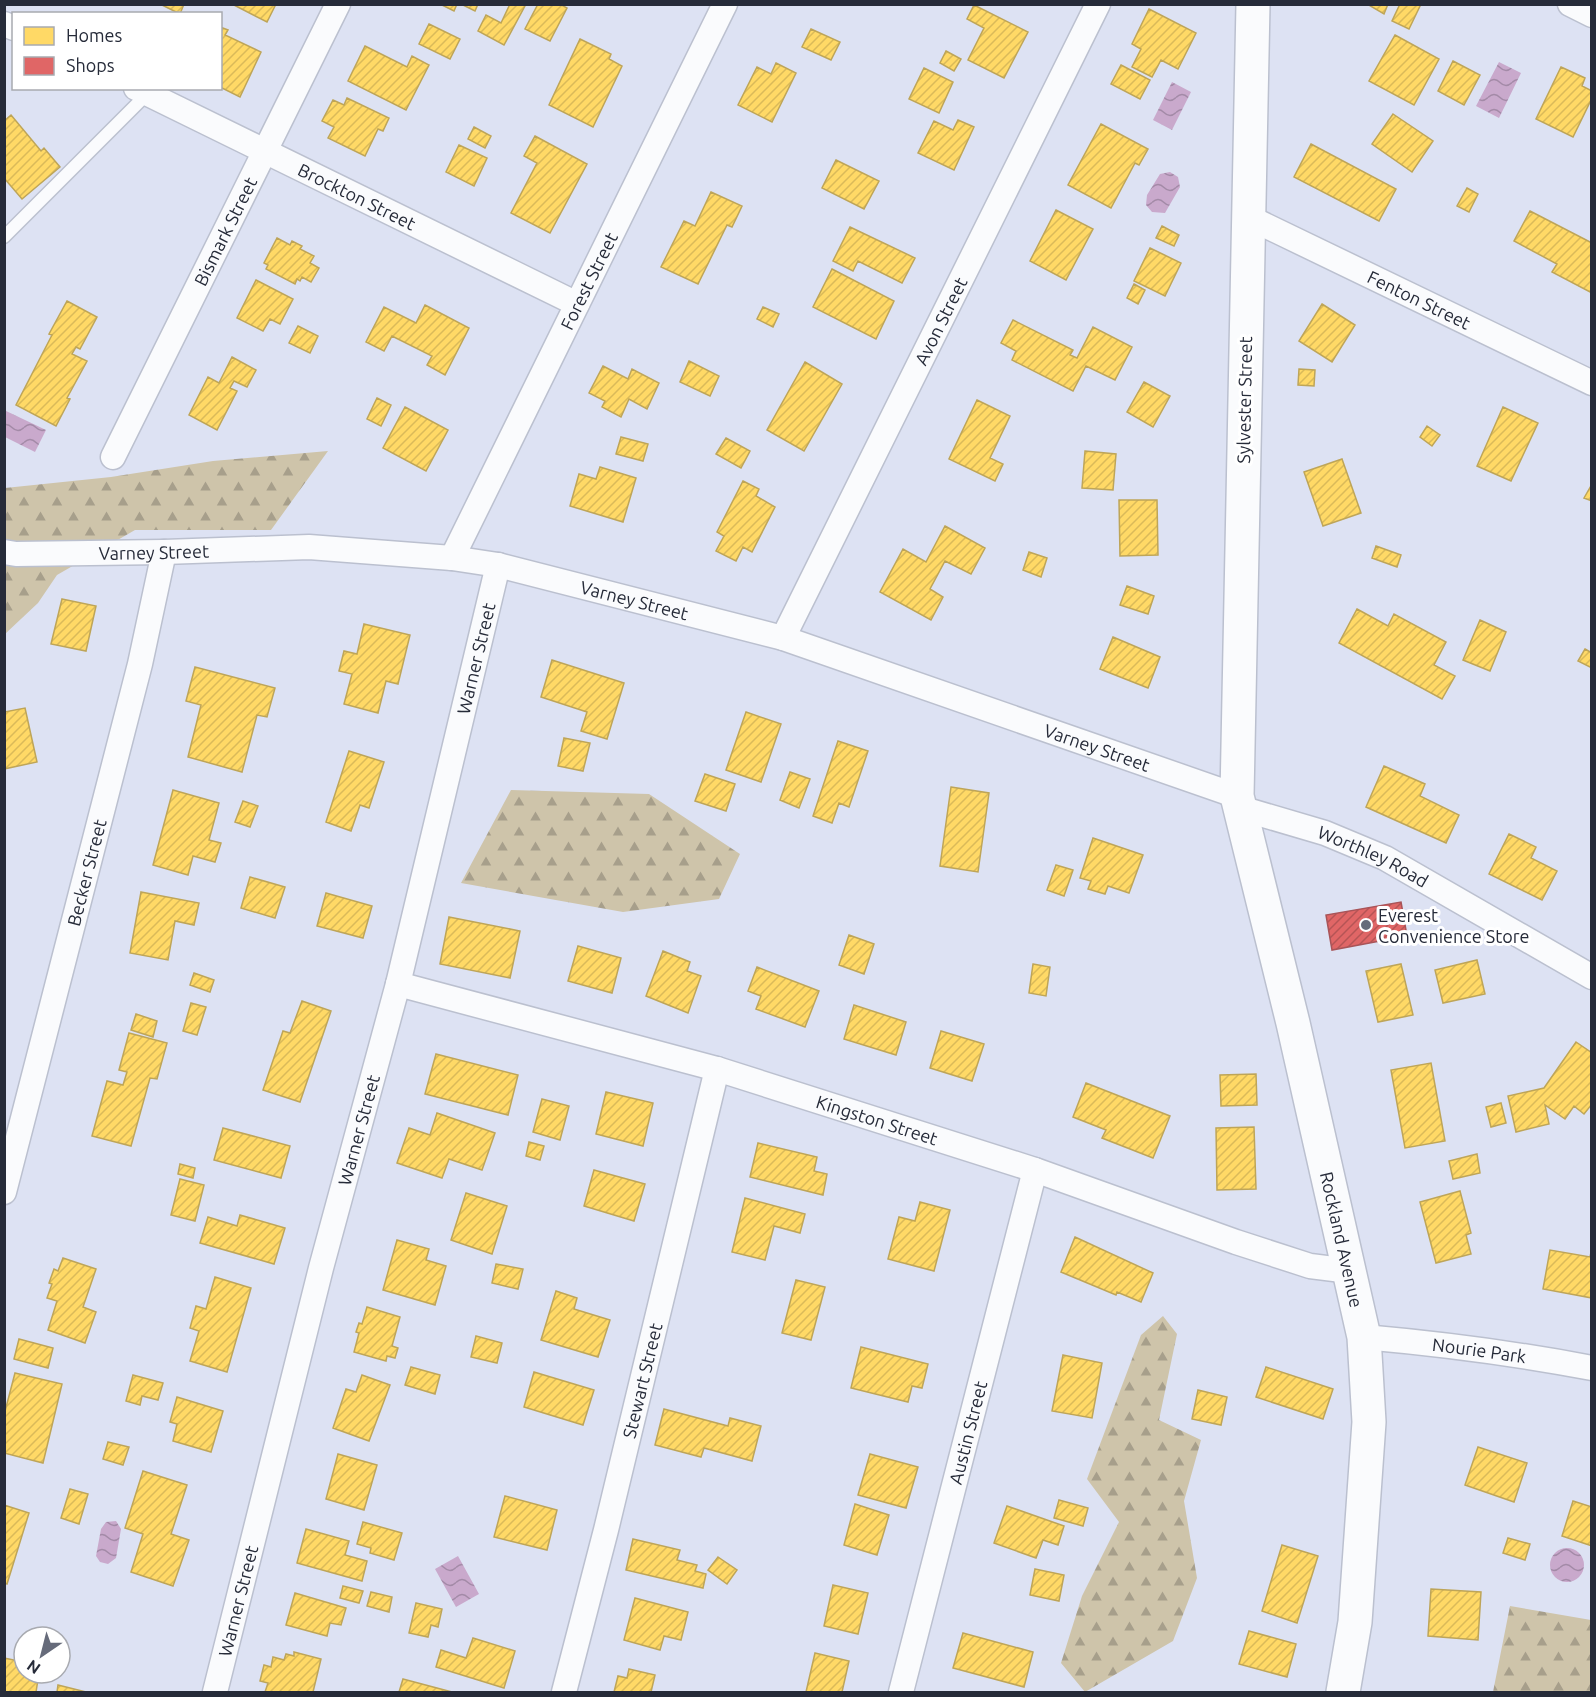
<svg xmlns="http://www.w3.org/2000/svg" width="1596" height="1697" font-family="Ubuntu,sans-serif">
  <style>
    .forest { fill: url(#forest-firs) }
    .water { fill: url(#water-waves) }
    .homes { fill: url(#homes-hatch); stroke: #bea558; stroke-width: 1.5 }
    .shops { fill: url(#shops-hatch); stroke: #a85458; stroke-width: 1.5 }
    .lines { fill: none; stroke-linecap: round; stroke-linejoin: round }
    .lane-casing { stroke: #bbc0cf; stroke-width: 15 }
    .street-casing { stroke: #bbc0cf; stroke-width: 27 }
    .secondary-casing { stroke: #bbc0cf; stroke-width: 36 }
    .lane { stroke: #fafbfd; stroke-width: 12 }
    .street { stroke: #fafbfd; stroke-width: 24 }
    .secondary { stroke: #fafbfd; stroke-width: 33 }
    .poi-dot { fill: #666b7a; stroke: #fff; stroke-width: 2 }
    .labels { text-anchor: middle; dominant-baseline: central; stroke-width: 6; stroke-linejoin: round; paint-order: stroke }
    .street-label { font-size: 18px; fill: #262b39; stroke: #fff }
    .poi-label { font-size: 18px; fill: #262b39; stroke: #fff; text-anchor: start }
  </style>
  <defs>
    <pattern id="forest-firs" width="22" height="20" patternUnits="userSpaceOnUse" patternTransform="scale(1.5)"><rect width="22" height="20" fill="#cec4aa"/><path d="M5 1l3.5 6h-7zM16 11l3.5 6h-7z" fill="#a79f8b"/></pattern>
    <pattern id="water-waves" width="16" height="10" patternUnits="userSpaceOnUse" patternTransform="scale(1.5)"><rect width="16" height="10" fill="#c9a9cc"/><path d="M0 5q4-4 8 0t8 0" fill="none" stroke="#a38aa7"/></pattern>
    <pattern id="homes-hatch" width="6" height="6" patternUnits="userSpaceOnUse" patternTransform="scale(1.5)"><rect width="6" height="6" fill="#ffd966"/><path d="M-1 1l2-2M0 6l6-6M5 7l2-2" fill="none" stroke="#daba59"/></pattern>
    <pattern id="shops-hatch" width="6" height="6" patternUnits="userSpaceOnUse" patternTransform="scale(1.5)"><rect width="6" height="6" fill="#e06666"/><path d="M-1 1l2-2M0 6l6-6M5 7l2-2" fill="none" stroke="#b55455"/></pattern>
  </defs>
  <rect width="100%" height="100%" fill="#dde2f3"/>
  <path class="forest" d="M328,451l-57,79h-136l-78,45 -19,28 -33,31v-146l106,-11 102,-16z
    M511,790l138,4 91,60 -21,45 -96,13 -162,-29z
    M1163,1316l14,18 -18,86 42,20 -17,61 13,77 -24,63 -88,51 -24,-29 21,-67 37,-74 -32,-43 54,-144z
    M1510,1606l81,14v72h-98z"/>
  <path class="water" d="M1499,62l22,11 -22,45 -23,-12z
    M1172,82l19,10 -19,38 -19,-10z
    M1170,172l8,5 2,10 -15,26 -13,-1 -6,-7 1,-10 13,-21z
    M4,410l42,20 -11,22 -30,-15z
    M116,1521l5,8 -5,29 -8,6 -8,-2 -4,-6 5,-27 5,-7z
    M1550 1565a17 17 0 1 1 34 0a17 17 0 1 1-34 0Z
    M458,1556l21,38 -23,13 -21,-38z"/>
  <path class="homes" d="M160,4h24l-4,10z
    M232,4h44l-9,18z
    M440,4h17l-3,7z
    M461,4h17l-3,7z
    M510,4h16l-22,41 -26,-14 8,-16 15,8z
    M538,4h22l7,4 -17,33 -25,-12z
    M1367,4h21l-4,10z
    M1400,4h21l-12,25 -17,-8z
    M974,5l54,27 -24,46 -36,-18 16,-32 -17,-9z
    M1149,9l47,24 -18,36 -17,-9 -9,17 -20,-10 9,-18 -9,-5z
    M429,24l31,15 -10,20 -31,-15z
    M220,27l8,3 -3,5 36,17 -21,45 -20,-10z
    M811,29l29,13 -9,18 -29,-13z
    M1395,35l44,24 -25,46 -45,-24z
    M580,39l31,15 -2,5 13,7 -29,61 -44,-22z
    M365,46l42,21 5,-11 17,9 -23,45 -58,-29z
    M946,51l15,8 -7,12 -14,-8z
    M1453,61l27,14 -16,30 -26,-14z
    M776,63l20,10 -24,49 -34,-17 19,-38 14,7z
    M1121,65l29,15 -10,19 -29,-15z
    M1561,67l24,11 -3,8 10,5v7l-19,39 -37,-18z
    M924,68l29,14 -14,31 -30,-14z
    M347,98l42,20 -6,13 -5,-2 -13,27 -37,-18 6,-11 -12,-6 11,-21 11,5z
    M1393,114l40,27 -21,31 -40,-28z
    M11,115l30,36 3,-3 16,19 -38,32 -18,-21v-57z
    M958,120l16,7 -20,43 -36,-17 16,-32 19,9z
    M1101,124l47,25 -9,16 -4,-2 -24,45 -43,-23z
    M474,127l17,9 -6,12 -17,-9z
    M535,136l52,28 -37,69 -39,-20 26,-50 -13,-7z
    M1311,144l85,45 -17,32 -85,-44z
    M459,145l28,13 -13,28 -28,-14z
    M836,160l43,21 -15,28 -42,-21z
    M1467,188l11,6 -9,18 -12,-6z
    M711,192l31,14 -10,21 -5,-2 -29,59 -37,-17 23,-46 11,5z
    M1056,210l37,19 -27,51 -36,-19z
    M1530,211l62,32v50l-40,-21 5,-8 -43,-23z
    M1162,226l17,9 -5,11 -18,-8z
    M850,227l65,31 -13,25 -44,-22 -5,10 -20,-10z
    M277,238l13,7 2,-4 10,5 -2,3 14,7 -4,7 9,5 -8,14 -9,-5 -2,4 -3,-2 -2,5 -29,-15 2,-4 -4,-2z
    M1150,248l31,15 -16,33 -31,-15z
    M832,269l62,32 -18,38 -63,-32z
    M256,280l37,19 -13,25 -10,-5 -7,12 -26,-13z
    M1134,284l11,6 -7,14 -11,-6z
    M67,301l30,16 -17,32 -4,-2 -4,7 15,7 -20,37 3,1 -14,27 -40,-21 36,-70 -3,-1z
    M1322,304l33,21 -23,37 -33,-21z
    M425,305l44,23 -24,47 -18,-10 5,-9 -40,-20 -8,15 -18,-9 18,-35 32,16z
    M763,307l16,7 -6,13 -16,-8z
    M1013,320l60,30 -3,5 7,3 16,-31 39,20 -17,33 -29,-14 -13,25 -61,-31 4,-9 -15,-8z
    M298,326l20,10 -8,17 -21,-10z
    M232,357l24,13 -9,17 -13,-6 -4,7 7,3 -20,39 -28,-15 19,-38 11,6z
    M689,361l30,15 -9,20 -30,-14z
    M805,362l37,22 -38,67 -37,-21z
    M603,366l25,13 4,-10 27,14 -12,26 -18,-10 -8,18 -19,-10 3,-6 -16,-8z
    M1299,369l16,1 -1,16 -16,-1z
    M1144,382l26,14 -17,31 -26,-15z
    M377,398l14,7 -10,21 -14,-7z
    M977,400l33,16 -20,42 13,6 -8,17 -46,-22z
    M405,407l43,23 -22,41 -43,-23z
    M1503,407l35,16 -27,58 -34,-15z
    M1427,426l13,9 -8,11 -12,-9z
    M621,437l27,7 -5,17 -27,-7z
    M726,438l24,13 -9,17 -25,-14z
    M1085,451l31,3 -3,36 -31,-2z
    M1342,459l19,54 -38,13 -19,-54z
    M600,467l36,11 -13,44 -53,-16 9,-32 17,5z
    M743,481l16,8 -3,7 19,11 -23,45 -9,-5 -7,14 -20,-10 8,-15 -7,-4z
    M1592,484v17l-8,-3z
    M1119,500h38l1,55 -38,1z
    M945,526l40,22 -14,26 -26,-13 -15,28 13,8 -12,23 -51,-28 23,-43 23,13z
    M1376,546l25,9 -4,12 -25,-9z
    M1029,552l18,6 -6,19 -18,-7z
    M1127,586l27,10 -6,18 -28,-9z
    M62,599l34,7 -10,45 -35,-7z
    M1357,609l31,17 6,-12 52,28 -12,23 21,11 -13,23 -103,-56z
    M1480,620l26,12 -16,39 -27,-11z
    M364,624l46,11 -12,49 -12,-3 -8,32 -34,-9 8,-30 -13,-3 5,-20 13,3z
    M1113,637l47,20 -12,31 -48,-19z
    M1585,649l7,4v15l-14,-7z
    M552,660l72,23 -17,56 -26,-8 6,-19 -46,-15z
    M195,667l80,21 -8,29 -10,-2 -15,57 -54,-15 13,-52 -15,-4z
    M25,708l12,54 -33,7v-57z
    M746,712l35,12 -20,58 -35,-12z
    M564,738l26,5 -7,28 -25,-5z
    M838,741l30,10 -19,56 -10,-4 -7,20 -19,-7z
    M349,751l35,11 -15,46 -9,-3 -9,26 -25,-9z
    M1384,766l41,18 -5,12 39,19 -13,28 -80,-36z
    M790,772l20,7 -11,29 -19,-8z
    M705,774l30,10 -9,27 -31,-10z
    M951,787l38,6 -11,79 -38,-6z
    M173,790l46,13 -10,37 12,3 -6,19 -22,-6 -5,19 -35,-10z
    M243,801l15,5 -8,21 -15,-5z
    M1509,834l27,13 -5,11 26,13 -15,29 -53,-26z
    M1093,838l50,17 -14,38 -21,-7 -3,8 -17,-5 3,-8 -11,-3z
    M1056,865l17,5 -9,26 -17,-6z
    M250,877l35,10 -10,31 -34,-10z
    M141,892l58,11 -5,22 -19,-4 -7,39 -38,-7z
    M326,893l46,13 -9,32 -46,-12z
    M449,917l71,14 -10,47 -70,-14z
    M849,935l25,9 -10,30 -25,-9z
    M578,946l43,12 -9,35 -44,-12z
    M663,951l27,11 -3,9 14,5 -13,37 -42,-17z
    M1477,960l8,34 -42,9 -8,-33z
    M1033,964l17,3 -4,29 -17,-3z
    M1401,964l12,51 -35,7 -12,-51z
    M757,967l62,24 -14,36 -49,-18 5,-13 -13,-5z
    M194,973l20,7 -4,12 -20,-7z
    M302,1001l29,10 -31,91 -37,-12 20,-59 7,2z
    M191,1003l15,4 -9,28 -14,-4z
    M854,1005l52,17 -10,33 -52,-16z
    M136,1014l21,7 -4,16 -22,-7z
    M941,1031l43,13 -12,37 -42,-13z
    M129,1033l38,10 -10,36 -7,-1 -19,68 -39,-10 15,-55 16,4 4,-13 -8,-2z
    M1576,1042l16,11v51l-8,10 -10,-8 -9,13 -20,-14 4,19 -33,8 -8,-36 36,-8z
    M436,1054l82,21 -10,40 -83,-21z
    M1431,1063l14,78 -40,7 -14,-78z
    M1256,1074l1,31 -36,1 -1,-31z
    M1086,1083l84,33 -17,42 -51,-20 4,-8 -33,-13z
    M606,1092l47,11 -10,43 -47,-12z
    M542,1099l27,7 -9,34 -27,-8z
    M1501,1103l5,20 -15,4 -5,-20z
    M437,1113l58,20 -13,37 -33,-11 -7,19 -45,-15 12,-35 21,7z
    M1254,1127l2,62 -39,1 -1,-62z
    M223,1128l67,18 -9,32 -67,-18z
    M529,1142l15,4 -4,14 -14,-4z
    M758,1143l59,14 -3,14 13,3 -4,21 -73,-18z
    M1477,1154l3,19 -27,6 -4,-18z
    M180,1164l15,4 -2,10 -15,-4z
    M594,1170l51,14 -11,37 -50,-15z
    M180,1179l24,6 -9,36 -24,-6z
    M1460,1191l11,42 -5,2 5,19 -35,9 -16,-61z
    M466,1193l41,13 -15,48 -41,-14z
    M745,1198l60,16 -5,19 -26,-7 -9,34 -33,-8z
    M920,1202l30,8 -16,61 -46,-12 11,-42 16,4z
    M240,1215l45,13 -11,36 -74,-21 8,-26 29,9z
    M1075,1237l78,36 -12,29 -24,-10 -1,3 -55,-23z
    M397,1240l32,9 -3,11 20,6 -11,39 -52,-15z
    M1592,1248v50l-49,-9 7,-39 40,7z
    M63,1258l33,11 -13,38 13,5 -11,31 -37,-13 9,-29 -10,-3 5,-14 -3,-1 5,-14 4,2z
    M496,1264l27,5 -5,20 -26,-6z
    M215,1277l36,11 -24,84 -37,-11 9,-30 -9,-3 6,-22 10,3z
    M796,1280l29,7 -14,53 -29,-7z
    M556,1291l21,7 -3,11 36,11 -12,37 -57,-17z
    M367,1307l33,10 -8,29 6,2 -3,10 -8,-2 -1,5 -32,-9 5,-19 -3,-1 3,-9 3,1z
    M476,1336l26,7 -5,20 -26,-6z
    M19,1339l34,9 -5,20 -34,-9z
    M861,1347l67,17 -6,24 -10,-2 -4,16 -57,-14z
    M1063,1355l39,8 -10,55 -40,-7z
    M411,1367l29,8 -5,19 -30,-9z
    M1266,1367l67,22 -10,30 -67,-22z
    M534,1372l60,18 -11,35 -59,-18z
    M15,1373l47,11 -19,79 -39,-10v-38z
    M133,1375l30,8 -5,17 -16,-4 -2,9 -14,-4z
    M362,1375l28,10 -21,56 -36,-13 13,-39 10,3z
    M1198,1390l29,7 -6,28 -29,-6z
    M177,1397l46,14 -12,41 -38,-11 4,-17 -7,-2z
    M664,1409l64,17 2,-8 31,8 -9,35 -48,-13 -3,9 -46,-12z
    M108,1442l21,5 -6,18 -20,-6z
    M1478,1447l49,16 -13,39 -49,-17z
    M338,1454l39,11 -13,45 -38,-11z
    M870,1454l48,13 -12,41 -48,-13z
    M143,1471l44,14 -16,49 18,6 -16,46 -42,-14 12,-38 -18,-6z
    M70,1489l18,5 -9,30 -18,-6z
    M505,1496l52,14 -10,40 -53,-13z
    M1059,1500l29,8 -5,18 -29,-8z
    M1573,1501l19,6v39l-30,-10z
    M855,1504l34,11 -12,40 -33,-10z
    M4,1505l25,8 -22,71 -3,-1z
    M1007,1506l57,20 -6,19 -15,-5 -7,18 -42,-15z
    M363,1522l39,11 -8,27 -24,-7 1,-5 -14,-4z
    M306,1529l43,12 -4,14 22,6 -5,20 -65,-18z
    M1508,1538l22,6 -5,16 -22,-7z
    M633,1539l47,11 -3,10 20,5 -2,6 11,3 -3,14 -77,-18z
    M1282,1545l36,11 -21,67 -35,-12z
    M718,1557l19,13 -10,14 -19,-14z
    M1035,1569l29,6 -5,26 -29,-6z
    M833,1585l35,8 -10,41 -34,-8z
    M343,1586l20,5 -4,12 -19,-5z
    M1431,1589l50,3 -3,48 -50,-4z
    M371,1592l21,5 -3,15 -22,-6z
    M295,1593l51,15 -5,17 -11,-2 -3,13 -41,-11z
    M635,1598l53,14 -7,28 -17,-4 -4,14 -36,-10z
    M416,1603l26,6 -4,18 -7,-2 -3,12 -19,-4z
    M1249,1631l47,13 -9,33 -48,-13z
    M963,1633l70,19 -9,35 -71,-19z
    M473,1638l42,13 -11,37 -68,-21 5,-17 25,8z
    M294,1652l27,7 -8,33h-48l3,-9 -8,-2 4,-16 7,2 2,-10 11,3 2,-6 8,2z
    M815,1653l34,8 -7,31h-36z
    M4,1658l20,4v11h15l-3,19h-32z
    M629,1669l26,6 -4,17h-37l4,-16 9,2z
    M403,1679l49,13h-53z
    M58,1685l28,7h-29z"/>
  <path class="shops" d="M1401,902l6,34 -75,14 -6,-35z"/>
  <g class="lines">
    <g class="lane-casing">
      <path id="lane" d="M4,237l143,-143"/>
    </g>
    <g class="street-casing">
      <g id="street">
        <path d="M1570,4l22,11"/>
        <path d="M4,24l10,4"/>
        <path id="s1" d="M136,88l441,216"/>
        <path id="s2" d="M1248,217l344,166"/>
        <path id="s3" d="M113,457l225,-453"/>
        <path id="s4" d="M4,552l12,2 148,-2 145,-5 143,11 46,7 285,73 454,158"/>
        <path id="s5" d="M452,558l273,-554"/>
        <path id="s6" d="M783,638l315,-634"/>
        <path id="s7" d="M1240,808l85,25 60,25 207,119"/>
        <path id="s8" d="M398,984l319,85 318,101 201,72 74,24 40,5"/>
        <path id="s9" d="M4,1192l136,-528 24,-112"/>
        <path id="s10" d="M1364,1337c78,7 150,16 228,31"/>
        <path id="s11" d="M215,1692l106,-424 77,-284 100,-419"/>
        <path id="s12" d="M564,1692l42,-162 111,-461"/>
        <path id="s13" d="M901,1692l134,-522"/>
      </g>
    </g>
    <g class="secondary-casing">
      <g id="secondary">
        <path id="s14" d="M1253,4l-16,792 56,227 71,314 5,85 -14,200 -12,70"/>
      </g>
    </g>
    <use href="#lane" class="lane"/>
    <use href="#street" class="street"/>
    <use href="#secondary" class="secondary"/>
  </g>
  <circle class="poi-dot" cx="1366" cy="925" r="6"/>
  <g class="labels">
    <g class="street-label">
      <text stroke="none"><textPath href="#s1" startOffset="246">Brockton Street</textPath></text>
      <text stroke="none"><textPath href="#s3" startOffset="252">Bismark Street</textPath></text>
      <text stroke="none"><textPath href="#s5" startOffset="309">Forest Street</textPath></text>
      <text stroke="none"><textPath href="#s2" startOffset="190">Fenton Street</textPath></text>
      <text stroke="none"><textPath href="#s6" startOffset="354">Avon Street</textPath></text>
      <text transform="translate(1244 400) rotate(-89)">Sylvester Street</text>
      <text stroke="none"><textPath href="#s4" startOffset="150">Varney Street</textPath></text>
      <text stroke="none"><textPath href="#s4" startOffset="636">Varney Street</textPath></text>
      <text stroke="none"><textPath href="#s11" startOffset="1066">Warner Street</textPath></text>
      <text stroke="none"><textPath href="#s4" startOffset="1122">Varney Street</textPath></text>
      <text stroke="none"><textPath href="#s7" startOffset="142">Worthley Road</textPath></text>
      <text stroke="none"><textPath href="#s9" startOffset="330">Becker Street</textPath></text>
      <text stroke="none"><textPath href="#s8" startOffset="498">Kingston Street</textPath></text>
      <text stroke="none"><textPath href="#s11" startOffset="580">Warner Street</textPath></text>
      <text stroke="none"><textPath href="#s14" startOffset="1248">Rockland Avenue</textPath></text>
      <text stroke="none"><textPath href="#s10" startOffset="116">Nourie Park</textPath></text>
      <text stroke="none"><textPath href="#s12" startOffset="321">Stewart Street</textPath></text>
      <text stroke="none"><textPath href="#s13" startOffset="268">Austin Street</textPath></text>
      <text stroke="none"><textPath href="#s11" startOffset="94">Warner Street</textPath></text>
    </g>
    <g class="poi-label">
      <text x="1378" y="915">Everest<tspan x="1378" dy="21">Convenience Store</tspan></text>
    </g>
  </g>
  <rect width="1596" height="1697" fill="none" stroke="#262b39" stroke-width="12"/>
  <rect x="12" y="12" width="210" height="78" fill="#ffffff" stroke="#a8aab0" stroke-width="1.5"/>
  <rect x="24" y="27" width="30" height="18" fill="#ffd966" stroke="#a8aab0" stroke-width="1.5"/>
  <text x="66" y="42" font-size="18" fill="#262b39">Homes</text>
  <rect x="24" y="57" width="30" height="18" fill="#e06666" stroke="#a8aab0" stroke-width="1.5"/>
  <text x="66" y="72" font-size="18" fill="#262b39">Shops</text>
  <g transform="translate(42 1655) rotate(215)"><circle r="28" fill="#ffffff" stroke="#a8aab0" stroke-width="1.5"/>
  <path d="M0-4.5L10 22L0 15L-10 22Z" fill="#666b7a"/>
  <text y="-9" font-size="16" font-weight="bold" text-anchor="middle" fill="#262b39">N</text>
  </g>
</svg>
